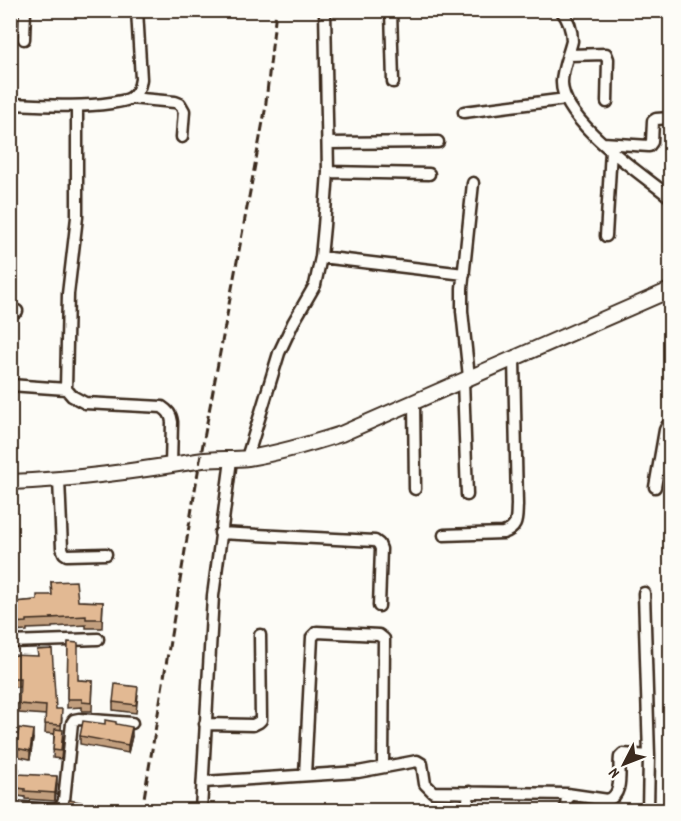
<svg xmlns="http://www.w3.org/2000/svg" width="681" height="821" font-family="Dekko,sans-serif">
  <style>
    .lines { fill: none; stroke-linecap: round; stroke-linejoin: round }
    .street-casing { stroke: #3b2a1e; stroke-width: 15 }
    .secondary-casing { stroke: #3b2a1e; stroke-width: 18 }
    .street { stroke: #fdfcf7; stroke-width: 10 }
    .secondary { stroke: #fdfcf7; stroke-width: 14 }
    .rail { stroke: #3b2a1e; stroke-width: 3; stroke-dasharray: 9 4.5; stroke-linecap: butt }
    .wall { fill: #c29f7e; stroke: #3b2a1e; stroke-width: 1.5 }
    .shaded-wall { fill: #9e8267; stroke: #3b2a1e; stroke-width: 1.5 }
    .building { fill: #e2b993; stroke: #3b2a1e; stroke-width: 1.5 }
  </style>
  <rect width="100%" height="100%" fill="#fdfcf7"/>
  <filter id="ink" filterUnits="userSpaceOnUse"><feTurbulence type="fractalNoise" baseFrequency=".0167" numOctaves="2"/><feDisplacementMap in="SourceGraphic" scale="12" xChannelSelector="R" yChannelSelector="G"/><feConvolveMatrix kernelMatrix="1 2 1 2 8 2 1 2 1" color-interpolation-filters="sRGB"/></filter>
  <g filter="url(#ink)">
    <g class="lines">
      <g class="street-casing">
        <path id="street" d="M391,10l2,72
          M561,10c8,10 11,19 11,31 -3,13 -10,28 -10,41 -1,39 80,92 108,115
          M24,39l1,-29
          M568,55l38,-1 2,5 -1,43
          M130,98l45,4 5,2 4,7 -2,26
          M10,104c34,1 67,4 101,-1 6,-1 13,-2 18,-4 8,-4 11,-12 12,-20l-4,-69
          M77,106v111l-9,77 -2,95 6,7 13,7 77,4c6,4 9,7 10,15l-1,44
          M464,112l102,-13
          M328,143l110,-1
          M603,143l46,3 3,-4 1,-21 3,-2 14,-1
          M328,172l101,2
          M606,236l5,-86
          M321,257l143,17
          M10,310l7,1
          M469,377l-7,-66v-23l11,-105
          M463,380l4,115
          M10,385l56,4
          M414,401l1,88
          M247,458l32,-105 14,-30 22,-38 6,-28 3,-31 4,-54 -3,-162
          M59,480l3,68 2,5 3,2 39,-1
          M655,487l10,-57 2,-4 3,-2
          M220,533l155,8 4,3 2,5 -2,57
          M444,535l59,-2c16,-5 13,-15 14,-28l-3,-147
          M10,642l88,-3
          M205,724l48,1 6,-3 2,-2 -1,-85
          M305,775l7,-138 5,-5 62,3 5,4 -1,128
          M204,782l154,-10 59,-11 5,3 3,20 8,8 134,2 -1,16
          M567,794l41,6c16,-6 10,-29 12,-43l3,-3 26,2 -5,-163
          M10,807l42,3c7,-1 10,-3 12,-10l8,-77 2,-3 5,-1 53,4
          M201,810l12,-214 18,-136
          M467,810l2,-18
          M648,810l1,-54"/>
      </g>
      <g class="secondary-casing">
        <path id="secondary" d="M10,482c63,-2 125,-11 187,-21 17,-3 34,-1 51,-3 32,-5 62,-14 93,-24l329,-144"/>
      </g>
      <use href="#street" class="street"/>
      <use href="#secondary" class="secondary"/>
      <path class="rail" d="M142,810l58,-350 65,-349 11,-101"/>
    </g>
    <path class="wall" d="M10,574l5,28 22,-2 15,-5 -1,-13 27,19 25,1 -1,26h-16v-3l-34,2v1l-25,1v2l-17,1z
      M68,642l10,38 15,1 -1,30h-10v-4l-15,1z
      M10,655l46,54 6,9 -1,12 2,8 -2,21 -8,-1 1,-24 -9,-1 1,-18 -27,-2 1,-26h-9z
      M138,695l-2,18 -23,-3v-8z
      M105,724h11l16,12 -4,17 -48,-9v-8z
      M33,739l-3,20 -14,-3v-8z
      M10,768l9,6 38,10 -2,17 -30,-2v-2l-15,-2z"/>
    <path class="shaded-wall" d="M132,727v9l-4,17v-8z
      M33,730v9l-3,20v-8z
      M57,776v8l-2,17v-8z"/>
    <path class="building" d="M10,574h2l3,28 22,-2v-5h15l-1,-13 25,-1 2,20 25,1 -1,17h-16v-3l-35,2 1,1 -25,1v2l-17,1z
      M68,642l10,1v37l15,1 -1,22 -10,-1v-3h-15z
      M52,649l4,60h6l-1,16 -16,-1 1,-18 -27,-2 1,-26h-9l-1,-23 28,1 -1,-6z
      M115,684l23,3 -2,18 -23,-3z
      M105,720l11,2v2l16,3 -4,18 -48,-9 3,-15 22,3z
      M19,728l14,2 -3,21 -14,-3z
      M55,729l8,1 -2,21 -8,-1z
      M10,768l9,1 -1,5 39,2 -2,17 -30,-2v-2l-15,-2z
      M69,800l12,2 -1,8h-13z"/>
  </g>
  <rect width="681" height="821" fill="none" stroke="#fdfcf7" stroke-width="36"/>
  <rect x="18" y="18" width="645" height="785" fill="none" stroke="#3b2a1e" stroke-width="2" filter="url(#ink)"/>
  <g transform="translate(624 764) rotate(228)" stroke="#fdfcf7" stroke-width="4.5" paint-order="stroke">
  <path d="M0-4.5L10 22L0 15L-10 22Z" fill="#3b2a1e"/>
  <text y="-9" font-size="16" font-weight="bold" text-anchor="middle" fill="#3b2a1e">N</text>
  </g>
</svg>
